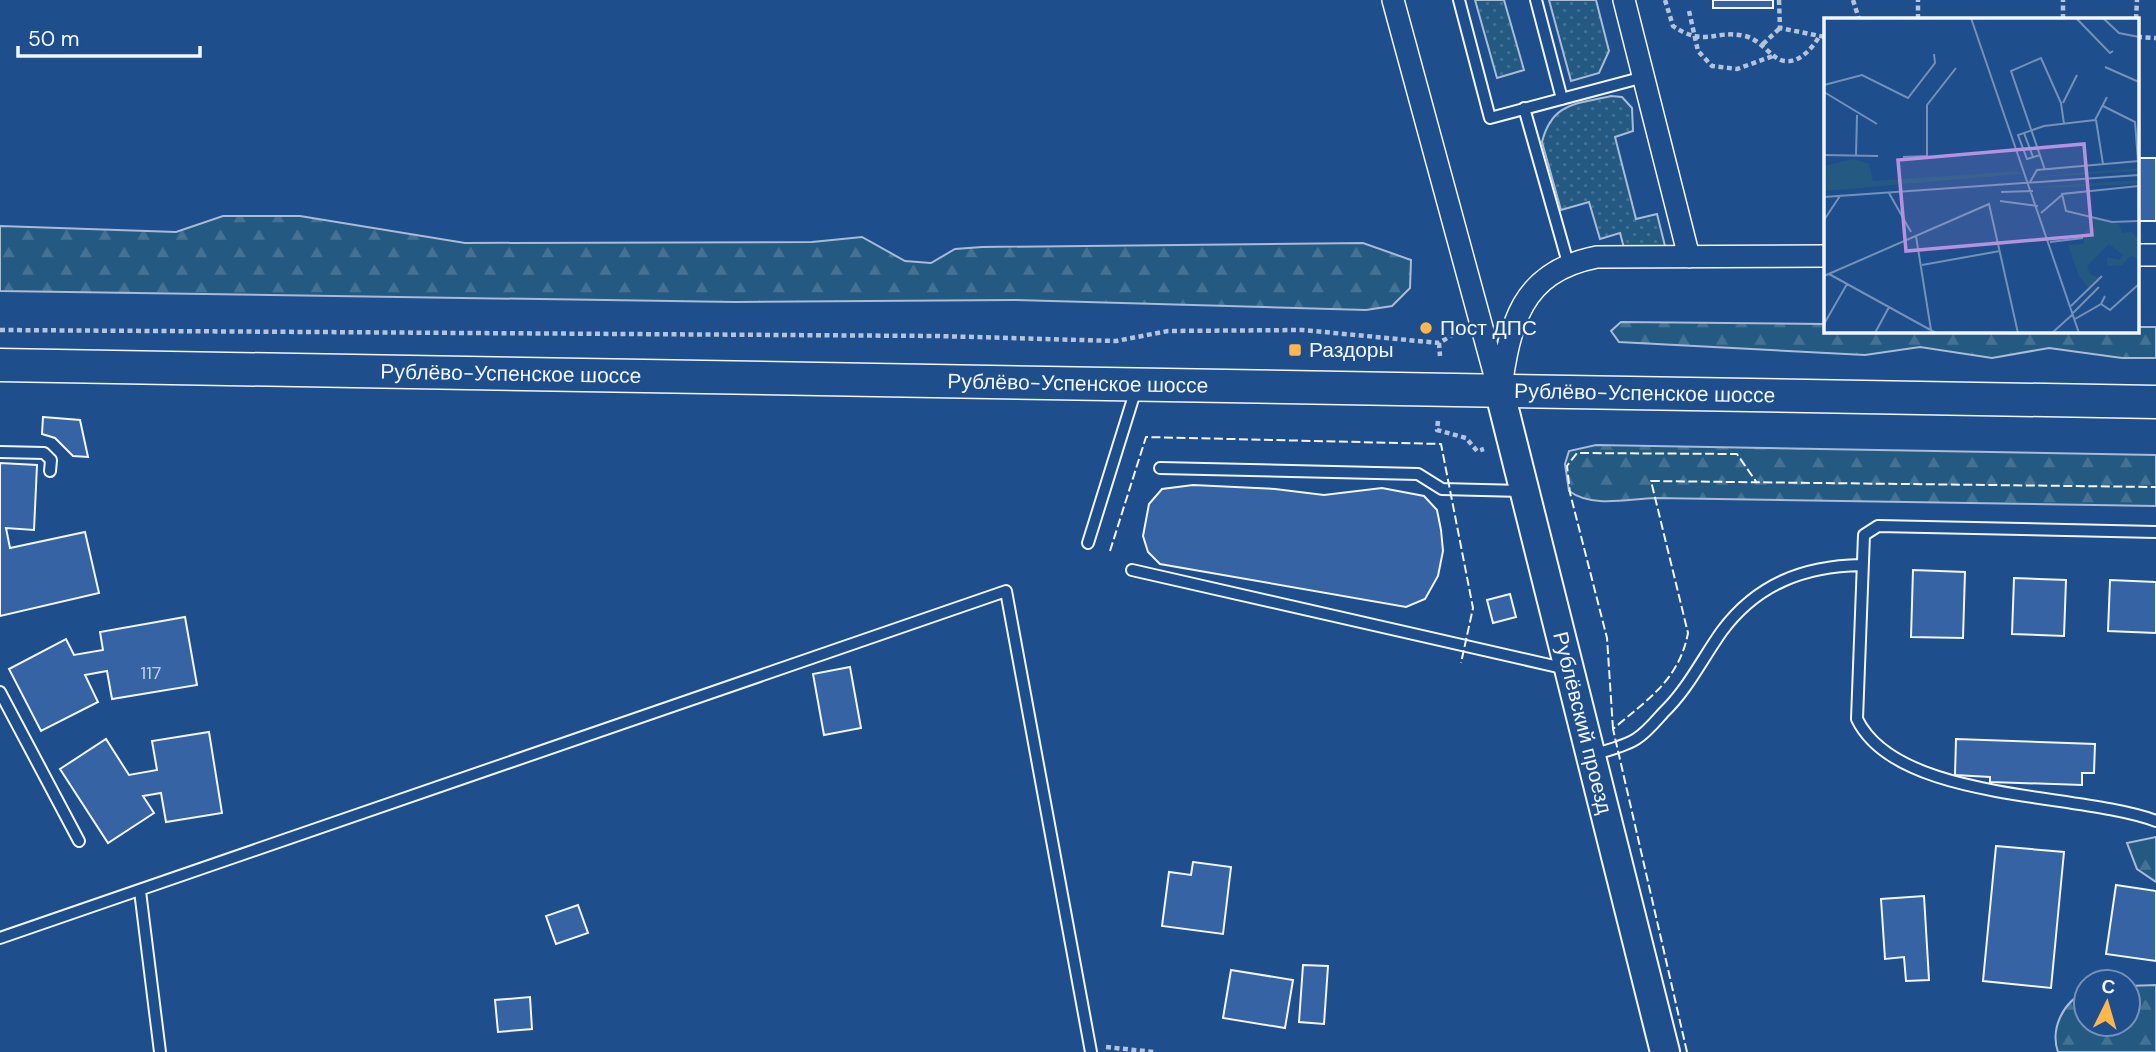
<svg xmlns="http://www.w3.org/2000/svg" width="2156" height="1052" font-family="'DM Sans',sans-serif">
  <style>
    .grass { fill: url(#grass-dots); stroke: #a8bbd7; stroke-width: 2 }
    .forest { fill: url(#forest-firs); stroke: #a8bbd7; stroke-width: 2 }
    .building { fill: #3563a3; stroke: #f2f6ff; stroke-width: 2 }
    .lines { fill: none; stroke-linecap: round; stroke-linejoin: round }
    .service-casing { stroke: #f2f6ff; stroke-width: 14 }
    .minor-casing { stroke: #f2f6ff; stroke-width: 24 }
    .tertiary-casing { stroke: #f2f6ff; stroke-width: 32 }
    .secondary-casing { stroke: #f2f6ff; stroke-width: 35 }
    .path { stroke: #b3c4dc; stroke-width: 4.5; stroke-dasharray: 5 3.5; stroke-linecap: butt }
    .service { stroke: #1f4e8c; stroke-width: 10 }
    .minor { stroke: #1f4e8c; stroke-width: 21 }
    .tertiary { stroke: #1f4e8c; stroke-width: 28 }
    .secondary { stroke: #1f4e8c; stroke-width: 32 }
    .fence { stroke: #f2f6ff; stroke-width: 2; stroke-dasharray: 9 3.5; stroke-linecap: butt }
    .poi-dot { fill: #ffb74d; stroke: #1f4e8c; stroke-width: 2.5 }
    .labels { text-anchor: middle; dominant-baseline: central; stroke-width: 5; stroke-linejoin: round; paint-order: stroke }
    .number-label { font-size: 18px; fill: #c3d1e8 }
    .poi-label { font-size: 21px; fill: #f2f6ff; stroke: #1f4e8c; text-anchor: start }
    .street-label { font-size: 21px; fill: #f2f6ff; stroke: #1f4e8c }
    .inset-road { fill: none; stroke: #7391ba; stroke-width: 2 }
    .view { fill: #b691df; fill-opacity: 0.15; stroke: #b691df; stroke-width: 3.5 }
    .inset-edge { fill: none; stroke: #f2f6ff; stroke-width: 3.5 }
  </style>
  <defs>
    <pattern id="grass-dots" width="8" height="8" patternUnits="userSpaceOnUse" patternTransform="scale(1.75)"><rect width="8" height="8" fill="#245a82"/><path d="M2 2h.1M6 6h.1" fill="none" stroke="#447295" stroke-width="1.8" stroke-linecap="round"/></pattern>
    <pattern id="forest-firs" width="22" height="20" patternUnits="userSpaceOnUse" patternTransform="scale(1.75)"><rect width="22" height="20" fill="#245a82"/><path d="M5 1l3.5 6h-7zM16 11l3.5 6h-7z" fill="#447295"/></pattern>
  </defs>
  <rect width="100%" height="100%" fill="#1f4e8c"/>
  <path class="grass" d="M1475,0h29l20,70 -27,8z
    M1549,0h47l13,51 -10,22 -28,8z
    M1611,96l11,1 10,11 1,23 -18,6 21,82 21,-5 8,32 -41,2 -4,-15 -20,6 -11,-37 -28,8 -19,-68c10,-40 35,-38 69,-46z"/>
  <path class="forest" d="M223,216h77l165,27 347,-1 50,-5 43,24 26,2 24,-14 27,-2 381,-4 48,17 -1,28 -18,18 -26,4 -352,-10 -279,2 -735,-11v-65l176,6z
    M1621,322l204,2v7h312v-4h19v31h-34l-73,-10 -57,10 -72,-11 -55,8 -246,-13 -8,-11z
    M1596,445l560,10v51l-501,-8c-28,1 -63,10 -86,-7l-4,-27 4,-13z
    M2156,837v45l-19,-13 -10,-26z
    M2156,985v67h-98c-8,-23 5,-51 28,-60v32h42v-38z"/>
  <path class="building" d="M1713,0h60v8h-60z
    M2137,158h19v63h-19z
    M43,417l37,3 8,37 -15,-1 -18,-18 -13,-4z
    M0,463l37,2 -3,65 -28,-2 4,20 75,-16 14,61 -99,23z
    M1193,485l82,4 49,6 58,-7 42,8 13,14 4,20 2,21 -5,25 -13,23 -19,8 -246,-43 -12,-12 -5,-16 6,-32 13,-15z
    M1913,570l52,2 -2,66 -52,-1z
    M2014,578l52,2 -2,56 -52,-2z
    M2110,580l46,2v51l-48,-2z
    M1510,594l6,23 -23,6 -6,-23z
    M185,617l12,68 -85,14 -5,-28 -22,4 13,27 -57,29 -32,-62 57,-30 8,16 29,-5 -3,-18z
    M850,667l11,61 -37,7 -11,-61z
    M209,732l13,81 -56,9 -5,-29 -18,3 11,17 -46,30 -48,-74 46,-30 23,36 28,-5 -5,-29z
    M1956,739l139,5 -1,29h-12v12l-92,-3v-5l-35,-2z
    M1996,846l68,6 -13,136 -68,-7z
    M1193,862l38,5 -8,67 -61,-8 7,-54 22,3z
    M2116,885l40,6v70l-50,-7z
    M1924,896l5,84 -23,1 -2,-24 -19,2 -4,-60z
    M578,905l10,28 -32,11 -10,-28z
    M1303,965l25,1 -4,58 -25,-2z
    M1231,970l62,10 -8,48 -62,-10z
    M530,997l2,32 -34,3 -3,-32z"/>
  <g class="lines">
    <g class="service-casing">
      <path id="service" d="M1459,0l31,118 154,-41
        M1536,0l26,99
        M1524,108l44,155
        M0,452l44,1 7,7 -1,11
        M1160,468l258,6 24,15 80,2
        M2156,532l-278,-6 -14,9 -7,184c40,83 221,73 299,102
        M1088,543l48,-154
        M1132,570l435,99
        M0,692l79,149
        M1591,755c15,-4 32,-8 45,-16 10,-6 19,-17 27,-26 25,-24 39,-54 59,-82 35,-47 82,-65 139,-66
        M140,891l20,161
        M0,938l1006,-347 85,461"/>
    </g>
    <g class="minor-casing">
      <path id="minor" d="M1393,0l104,383
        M1624,0l65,257
        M2137,255h19
        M1500,393c10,-69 20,-121 97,-136l228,-1"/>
    </g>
    <g class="tertiary-casing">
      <g id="tertiary">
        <path id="s1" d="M1500,393l165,659"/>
      </g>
    </g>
    <g class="secondary-casing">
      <g id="secondary">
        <path id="s2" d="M0,365l2156,37"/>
      </g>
    </g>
    <path class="path" d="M1665,0l8,26c33,22 41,3 72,10 17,4 27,24 40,25 15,2 27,-13 34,-24
      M1779,0l1,28 45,9
      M1853,0l6,19
      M1689,11l9,40 14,15 25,3 36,-13
      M1918,19v-19
      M2063,19v-19
      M2136,19l1,-19
      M2137,37l19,1
      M1763,44l17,-16
      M0,330l938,6 178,5 52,-10 135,-1 136,13 21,-13
      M1439,343l1,13
      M1438,421l-1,9 29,8 11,13 7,-2
      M1106,1047l48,5"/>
    <use href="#service" class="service"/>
    <use href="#minor" class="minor"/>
    <use href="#tertiary" class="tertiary"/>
    <use href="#secondary" class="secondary"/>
    <path class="fence" d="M1110,551l36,-114 295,7 32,164 -12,55
      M1613,729l-6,-91 -37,-145 -3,-27 10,-13 160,1 20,29
      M1687,1052l-74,-323c35,-30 66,-49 75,-96l-37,-152 505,6"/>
  </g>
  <g class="poi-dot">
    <circle cx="1426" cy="328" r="7"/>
    <rect x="1288" y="343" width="14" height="14" rx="3.5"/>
  </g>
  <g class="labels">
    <g class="number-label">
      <text x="151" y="673">117</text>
    </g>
    <g class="poi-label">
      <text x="1440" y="328">Пост ДПС</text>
      <text x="1309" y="350">Раздоры</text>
    </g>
    <g class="street-label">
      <text stroke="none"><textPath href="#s2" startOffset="511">Рублёво-Успенское шоссе</textPath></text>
      <text stroke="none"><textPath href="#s2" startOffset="1078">Рублёво-Успенское шоссе</textPath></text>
      <text stroke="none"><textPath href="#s2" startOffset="1645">Рублёво-Успенское шоссе</textPath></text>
      <text stroke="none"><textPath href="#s1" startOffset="340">Рублёвский проезд</textPath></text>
    </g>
  </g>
  <g transform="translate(1824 18)">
    <rect width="315" height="315" fill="#1f4e8c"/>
    <path d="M30,141l15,5 4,17 144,-10 4,3 -197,17v-25zM315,150v3l-100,6 1,-1zM315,162v4l-103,4 3,-1zM266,198l29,8 3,9 9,-1 8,8v18l-9,-2 -8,9 -14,1 -1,-9 12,3 4,-5 -14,-11 -22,22 3,8 10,4 -11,10 -10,-12 -11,-31 16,-1 -1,-11 11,-7z" fill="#245a82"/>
    <path class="inset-road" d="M147,0l108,315M252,0l34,35 3,-2M279,0l16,15 20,4M281,49l34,15M0,67l38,-10 46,23 27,-35 -1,-9M0,74l53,32M239,85l14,-28M279,88l32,16 3,39M272,102l7,44M200,115l9,24M0,137l54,1M32,137l1,-40M216,137l-13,4 -9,-24 26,-9 51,-6 12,-23M79,139l24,-1v-51l29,-37M221,152l-34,-99 30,-13 20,45 3,21M206,164l7,-12 102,-9M315,168l-77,8 4,17 46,11 27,-1M177,174l32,-1M65,175l22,39M0,179l315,-22M176,183l38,5M217,195l21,-18M0,202l16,-24M92,218l15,94M226,224l33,-4M98,247l78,-14M5,256l107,59M0,258l165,-72 29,129M277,286l9,6 29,-26M247,288l31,-30M249,295l26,-26M251,301l26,-15 4,-8M0,306l23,-40M51,315l14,-26M228,315l21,-19"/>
    <path class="view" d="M260,126l8,91 -186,16 -8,-91z"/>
    <rect width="315" height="315" class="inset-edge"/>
  </g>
  <g transform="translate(2107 1003) rotate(5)"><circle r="33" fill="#1f4e8c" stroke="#7391ba" stroke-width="2"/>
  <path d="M0-5L12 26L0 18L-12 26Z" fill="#ffb74d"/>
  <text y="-10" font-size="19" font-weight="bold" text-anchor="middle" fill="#f2f6ff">С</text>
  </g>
  <path d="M18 46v10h182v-10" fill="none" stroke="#f2f6ff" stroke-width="3.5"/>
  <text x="28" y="46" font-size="21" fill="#f2f6ff" stroke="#1f4e8c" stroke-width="5" paint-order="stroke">50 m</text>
</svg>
